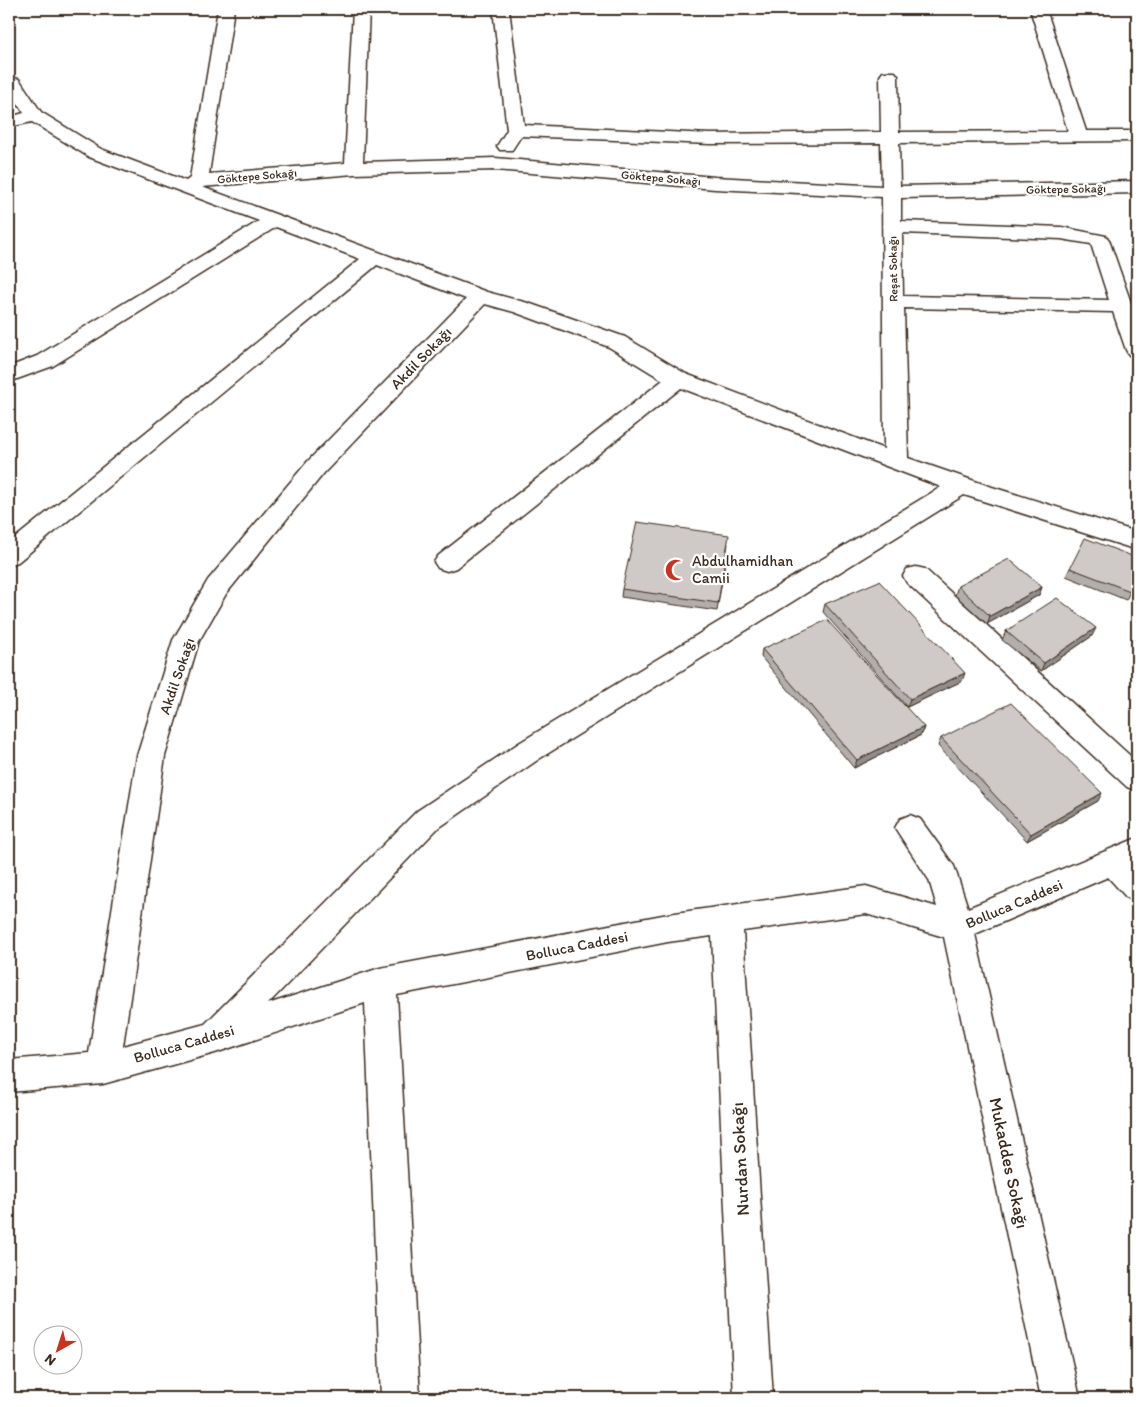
<svg xmlns="http://www.w3.org/2000/svg" width="1146" height="1407" font-family="Itim,sans-serif">
  <style>
    .lines { fill: none; stroke-linecap: round; stroke-linejoin: round }
    .minor-casing { stroke: #3b2a1e; stroke-width: 3 }
    .minor { fill: #fff; fill-rule: evenodd }
    .wall { fill: #b2aeab; stroke: #3b2a1e }
    .shaded-wall { fill: #918d8b; stroke: #3b2a1e }
    .building { fill: #cfcac7; stroke: #3b2a1e }
    .labels { text-anchor: middle; dominant-baseline: central; stroke-width: 4.5; stroke-linejoin: round; paint-order: stroke }
    .far-street-label { font-size: 12px; fill: #3b2a1e; stroke: #fff }
    .street-label { font-size: 15px; fill: #3b2a1e; stroke: #fff }
    .poi-label { font-size: 15px; fill: #3b2a1e; stroke: #fff; text-anchor: start }
    .near-street-label { font-size: 18px; fill: #3b2a1e; stroke: #fff }
  </style>
  <rect width="100%" height="100%" fill="#fff"/>
  <filter id="ink" filterUnits="userSpaceOnUse"><feTurbulence type="fractalNoise" baseFrequency=".02" numOctaves="2"/><feDisplacementMap in="SourceGraphic" scale="10" xChannelSelector="R" yChannelSelector="G"/><feConvolveMatrix kernelMatrix="1 2 1 2 8 2 1 2 1" color-interpolation-filters="sRGB"/></filter>
  <g filter="url(#ink)">
    <g class="lines">
      <g class="minor-casing">
        <path id="minor" d="M218,9h16l-25,165 136,-11 8,-154h16l-6,153 132,-4 220,19 167,9 -1,-43 -171,1 -189,-8 -9,14h-12l-3,-4 10,-16 -14,-121h16l15,116 186,9 171,-2 -1,-56 3,-4h12l3,4 1,56 169,-1 -38,-122h16l40,122h51v10l-238,2 1,43 237,-5v12l-236,5v23l160,6 45,9 3,4 28,80v37l-8,-2 -3,-5 -13,-38 -209,-4 4,150 84,29 145,45v18l-173,-55 -425,264 -102,70 -169,175 112,-36 288,-54 198,-28 71,21 -8,-27 -34,-52 5,-9 10,-4 10,4 34,47 14,42 169,-70v63l-11,-4 -18,-20 -133,57 105,464h-39l-97,-461 -78,-23 -123,17 30,467h-39l-22,-462 -44,6 -271,53 23,403h-39l-16,-395 -150,50 -112,31 -94,8v-32l80,-7 48,-297 36,-116 35,-60 100,-119 158,-162 -89,-34 -359,297 -9,3v-22l351,-284 -84,-32 -223,139 -44,16v-15l28,-11 222,-135 -170,-64 -57,-35 -23,5v-10l15,-4 -15,-23v-13l10,2 22,33 60,37 85,32 4,-3zM495,170l220,19 167,8 2,252 -198,-75 -61,-37 -97,-34 -41,-11 -285,-105 152,-13zM902,233l159,6 30,5 18,56 -206,-4zM485,304l29,8 95,35 54,33 -225,176 -4,6 4,6 9,3 9,-3 225,-180 260,99 -422,256 -102,68 -212,213 -82,22 42,-290 34,-115 27,-47 98,-121z
          M916,567l9,2 212,193v29l-10,-4 -220,-204 -4,-7 4,-7z"/>
      </g>
      <use href="#minor" class="minor"/>
    </g>
    <path class="wall" d="M728,544l-11,67 -96,-14 1,-8z
      M1070,568l67,9 -11,23 -60,-24z
      M958,586l84,1 -3,8 -52,29 -32,-29z
      M825,604l137,77 -55,26 -84,-95z
      M1006,631l86,5 -51,35 -39,-31z
      M762,649l162,78 -3,8 -67,33 -93,-111z
      M941,738l157,63 -71,40 -89,-95z"/>
    <path class="shaded-wall" d="M1042,587l-3,8 -52,29 3,-8z
      M1096,628l-4,8 -51,35 3,-8z
      M965,673l-3,8 -55,26 3,-8z
      M924,727l-3,8 -67,33 3,-8z
      M1102,793l-4,8 -71,40 4,-7z"/>
    <path class="building" d="M637,522l92,13 -11,68 -96,-14z
      M1085,538l52,20v19l-7,14 -60,-23z
      M1009,559l33,28 -52,29 -32,-30z
      M879,581l86,92 -55,26 -85,-95z
      M1057,598l39,30 -52,35 -38,-32z
      M827,620l97,107 -67,33 -95,-111z
      M1011,703l91,90 -71,41 -90,-96z"/>
  </g>
  <defs>
    <g id="mosque-bare" transform="scale(1.725)"><path d="M3.5-4.9A6 6 0 1 0 3.5 4.9A5 5 0 1 1 3.5-4.9Z" fill="#c8321e" stroke="#fff" stroke-width="2.5" paint-order="stroke"/></g>
  </defs>
  <g fill-rule="evenodd">
    <use href="#mosque-bare" x="676" y="570"/>
  </g>
  <g class="labels">
    <g class="far-street-label">
      <text transform="translate(257 176) rotate(-5)">Göktepe Sokağı</text>
      <text transform="translate(661 178) rotate(5)">Göktepe Sokağı</text>
      <text transform="translate(1066 189) rotate(-1)">Göktepe Sokağı</text>
      <text transform="translate(893 269) rotate(-91)">Reşat Sokağı</text>
    </g>
    <g class="street-label">
      <text transform="translate(421 358) rotate(-46)">Akdil Sokağı</text>
      <text transform="translate(177 676) rotate(-71)">Akdil Sokağı</text>
      <text transform="translate(1014 904) rotate(-23)">Bolluca Caddesi</text>
      <text transform="translate(577 946) rotate(-11)">Bolluca Caddesi</text>
      <text transform="translate(184 1044) rotate(-16)">Bolluca Caddesi</text>
    </g>
    <g class="poi-label">
      <text x="692" y="561">Abdulhamidhan<tspan x="692" dy="17">Camii</tspan></text>
    </g>
    <g class="near-street-label">
      <text transform="translate(740 1159) rotate(-93)">Nurdan Sokağı</text>
      <text transform="translate(1009 1163) rotate(78)">Mukaddes Sokağı</text>
    </g>
  </g>
  <rect width="1146" height="1407" fill="none" stroke="#fff" stroke-width="30"/>
  <rect x="15" y="15" width="1116" height="1377" fill="none" stroke="#3b2a1e" stroke-width="2" filter="url(#ink)"/>
  <g transform="translate(58 1350) rotate(219)"><circle r="24" fill="#ffffff" stroke="#b1aaa5"/>
  <path d="M0-4L9 19L0 12L-9 19Z" fill="#c8321e"/>
  <text y="-8" font-size="14" font-weight="bold" text-anchor="middle" fill="#3b2a1e">N</text>
  </g>
</svg>
